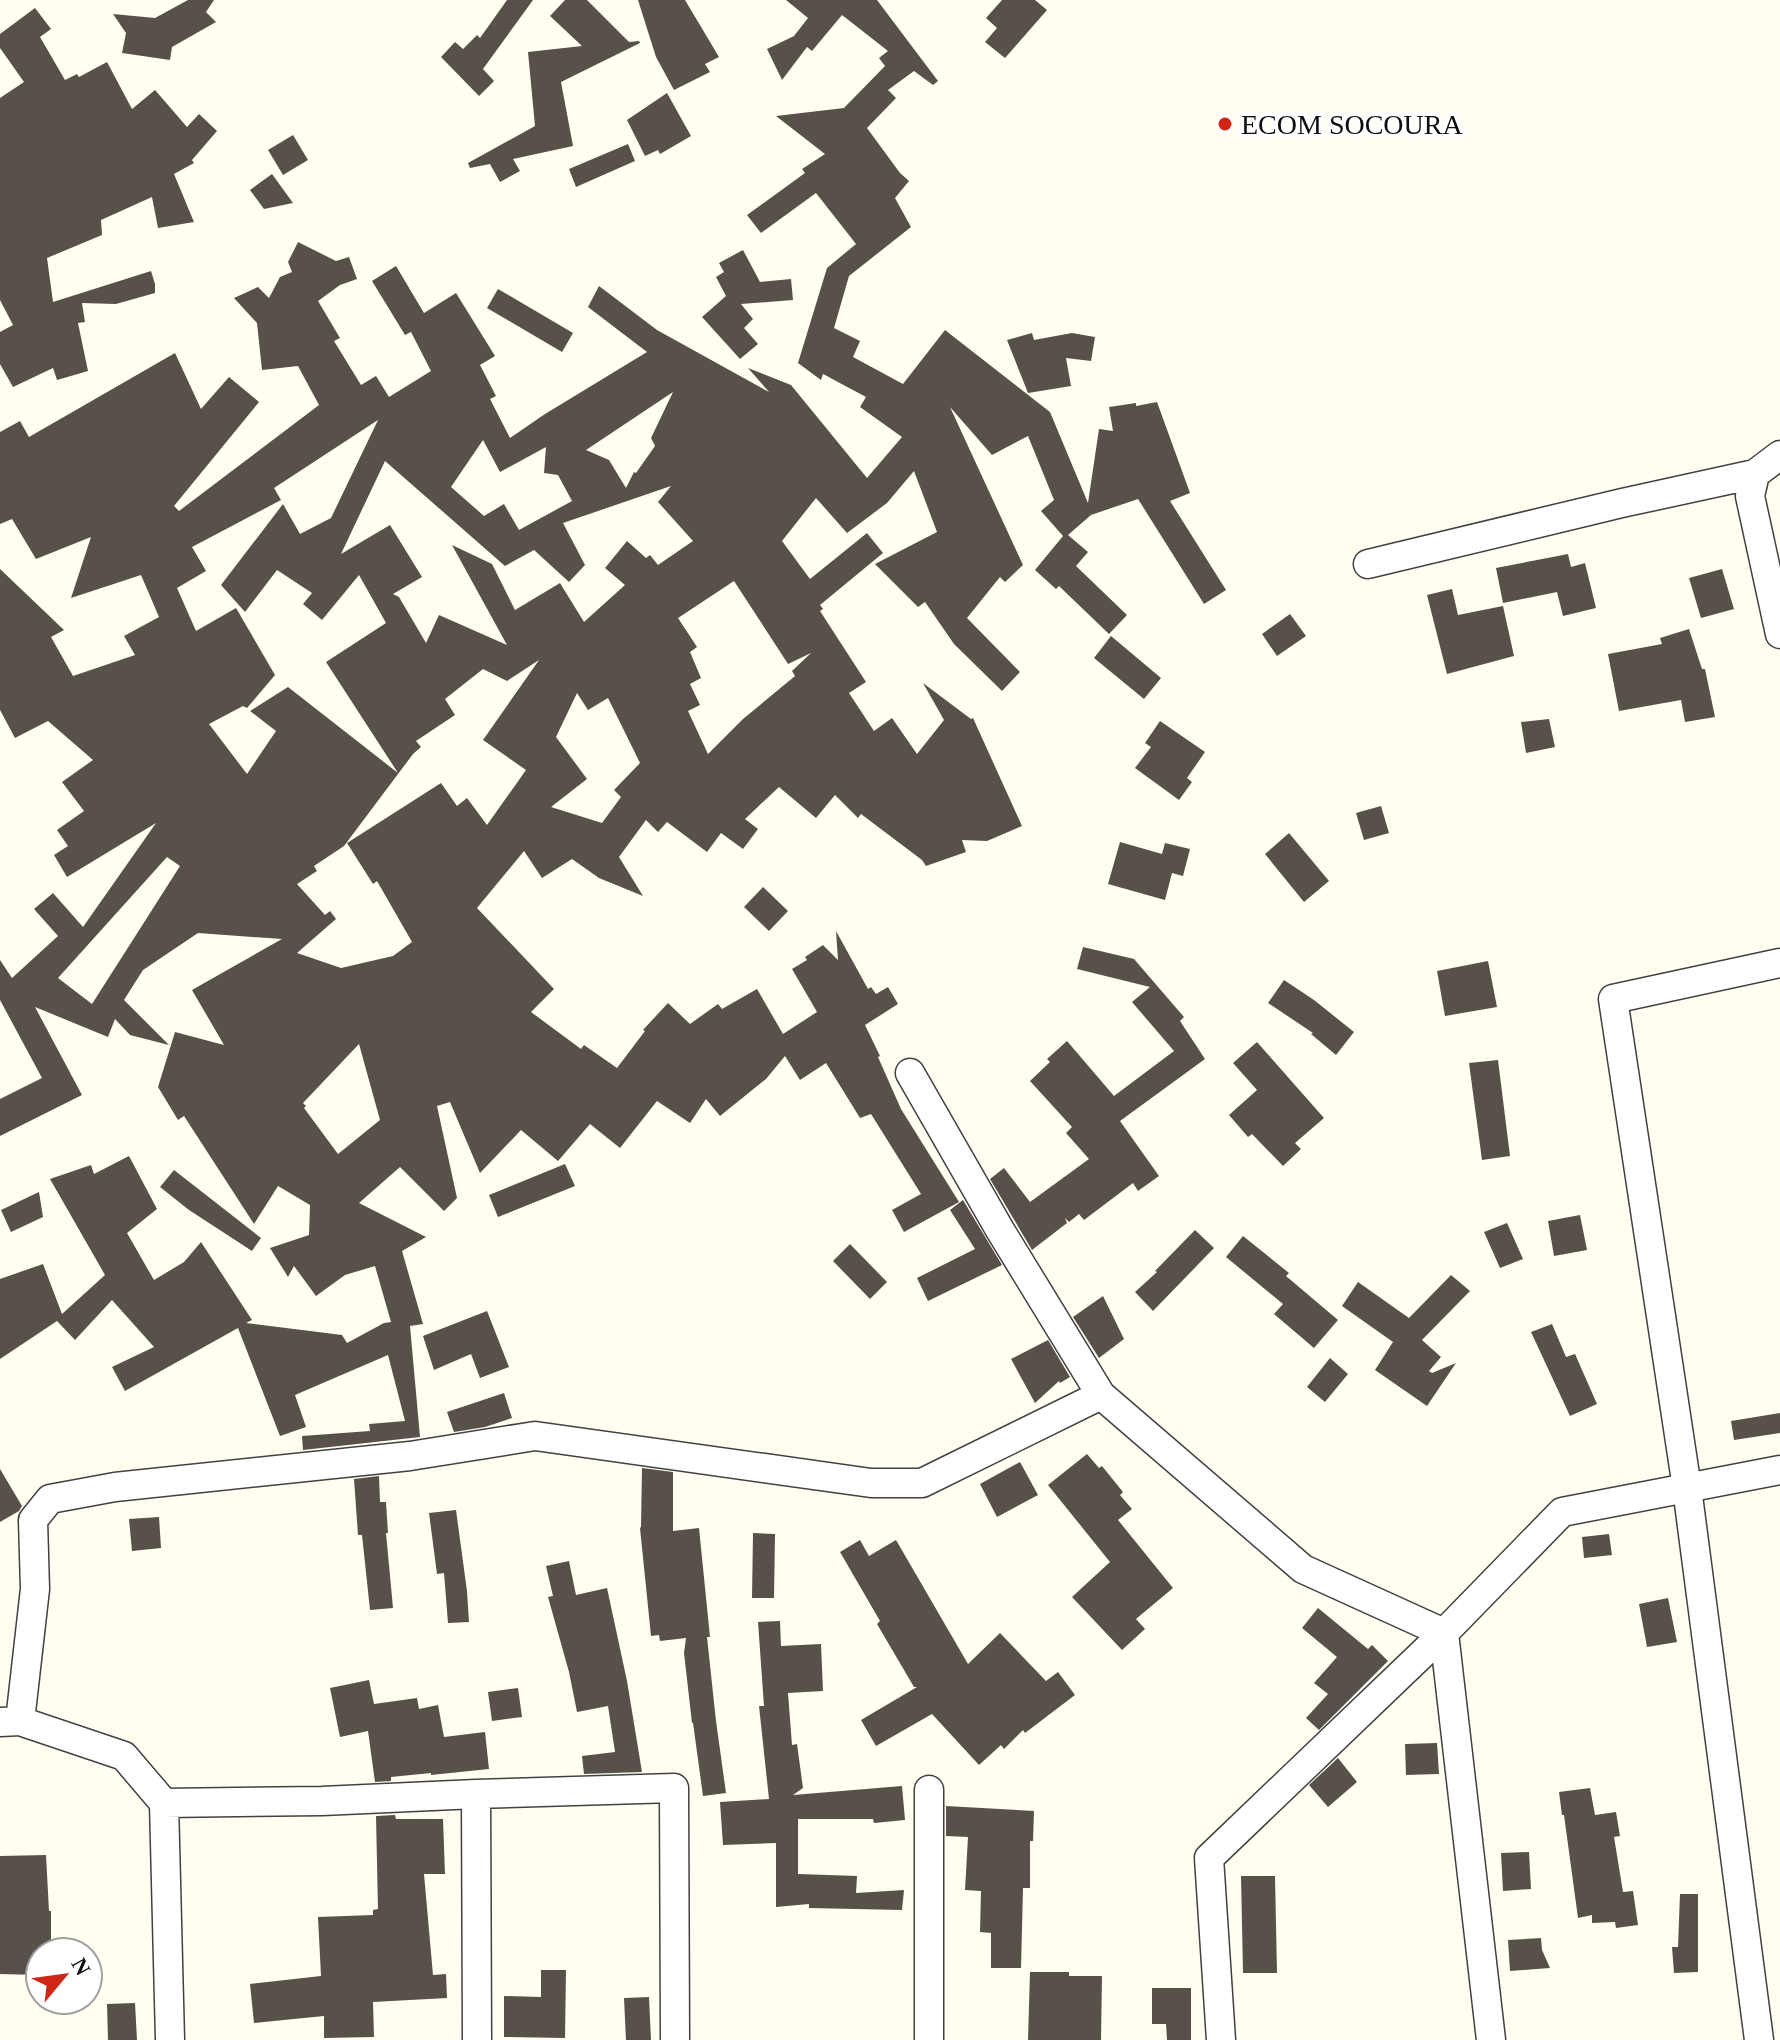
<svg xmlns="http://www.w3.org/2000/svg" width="1780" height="2040" font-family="'Times New Roman',serif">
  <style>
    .building { fill: #585149; fill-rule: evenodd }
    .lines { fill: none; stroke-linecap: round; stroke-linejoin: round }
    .minor-casing { stroke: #414141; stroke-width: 31 }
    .minor { stroke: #fff; stroke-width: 28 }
    .poi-dot { fill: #ce2717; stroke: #fff; stroke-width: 3 }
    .labels { text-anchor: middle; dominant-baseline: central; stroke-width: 8; stroke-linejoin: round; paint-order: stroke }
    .poi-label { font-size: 28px; fill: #0e0e0e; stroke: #fff; text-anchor: start }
  </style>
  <rect width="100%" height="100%" fill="#fffef0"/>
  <path class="building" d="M188,0h26l-8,12 10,10 -44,25 -2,13 -48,-7 4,-20 -13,-19 42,4z
    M507,0h26l-50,69 11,12 -15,15 -38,-39 14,-15 8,7 14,-14 3,3z
    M565,0h22l42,42 10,-1 1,2 -79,39 12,64 -60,13 7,12 -20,11 -10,-18 -20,4 -2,-5 67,-37 -7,-74 54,-6 -32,-30z
    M638,0h47l34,57 -14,7 5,8 -36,18 -18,-33z
    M786,0h91l61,81 -5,4 -19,-14 -26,19 8,8 -29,30 33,45 9,8 -14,17 16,29 -62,49 -15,52 26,13 -7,16 50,27 42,-54 105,82 38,91 11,-74 14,2 -4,-24 27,-4v3l21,-4 33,91 -20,8 56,89 -22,14 -66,-105 -47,16 -23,20 20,17 -12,14 51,49 -18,19 -50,-48 -3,3 -21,-19 28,-34 -22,-25 13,-11 -26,-64 -36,19 -42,-48 73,158 -18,17 -5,-5 -33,41 53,54 -18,19 -48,-47 -29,-42 -7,5 -43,-43 62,-32 -23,-61 -27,32 -40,30 -31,-35 -34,43 28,38 57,-46 16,20 -63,52 3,4 -3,2 46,71 -17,11 25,38 18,-13 25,36 27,-34 -21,-37 48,36 2,-1 49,108 -35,15 -25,-1 4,12 -40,14 -4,-6 -61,-46 -3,4 -23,-23 -19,23 -37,-31 -34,32 13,10 -15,20 -22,-16 -14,19 -40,-30 -9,10 -12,-12 -27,37 24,39 -44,-18 -27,-19 -30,19 -18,-27 -47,57 77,81 -23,23 50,37 3,-4 33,23 28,-37 -2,-1 25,-27 22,21 28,-20 4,5 35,-20 26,45 34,-22 -25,-43 15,-9 -2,-3 18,-12 15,15 -2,-29 32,58 3,-2 5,7 12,-7 10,17 -33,21 15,31 -2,1 23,52 58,93 -55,30 -12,-22 29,-16 -50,-80 -11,4 -34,-55 -26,17 -15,-24 -19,23 -46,37 -14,-17 -16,24 -33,-22 -37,47 -30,-24 -32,37 -37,-31 -41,43 -30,-71 -13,4 20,92 -13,13 -44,-44 -41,36 67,34 -24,14 21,73 -13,2 10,111 -117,13 -1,-14 68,-5 -1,-7 36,-3 -17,-66 -93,40 11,32 -26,9 -42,-108 -113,63 -13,-24 42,-20 -42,-47 -37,40 -18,-19 -57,38v-80l43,-15 19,50 43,-39 -55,-96 41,-14 3,9 35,-18 28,53 -30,24 27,47 30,-18 17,-20 51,78 -6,3 96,12 5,8 37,-20 7,-1 -16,-56 -30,9 -29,21 -22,-30 -6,11 -18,-29 39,-13 1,-30 -32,-19 -24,38 -70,-108 -6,4 -20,-33 17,-55 49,13 -32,-55 90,-51 -84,-6 -55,37 -19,30 45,45 -39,-10 -15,-16 -7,18 -73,-30 47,88 -82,41v-37l42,-21 -42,-78v-40l12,18 46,-42 -24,-27 19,-16 30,34 73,-104 -89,54 -13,-22 14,-9 -11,-16 27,-19 -22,-29 31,-22 -45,-39 -33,17 -15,-28v-141l64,61 -13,7 22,39 62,-21 -11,-19 35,-19 -18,-42 -70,23 20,-61 -55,22 -24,-40 -12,5v-92l20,-11 9,16 146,-84 26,56 28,-32 30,25 -85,104 5,5 140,-106 -21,-39 -36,4 -5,-47 -23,-25 24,-11 11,11 11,-21 12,-5 -4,-10 10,-20 38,19 13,-4 8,22 -17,6 -22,16 22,37 -6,3 27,44 15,-9 13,21 42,-26 -20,-39 -6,3 -33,-54 24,-15 28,47 32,-20 39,63 -15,9 16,31 -6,3 20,39 35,-24 102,-62 -59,-45 11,-21 58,44 112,62 -21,-24 43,17 76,93 35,-41 -42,-30 6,-10 -43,-23 -2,6 -23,-17 29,-95 29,-24 -40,-51 -55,40 -14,-18 58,-42 -3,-4 23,-15 -49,-38 68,-8 41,-42 -6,-8 9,-7 -46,-36 -30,36 -5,-4 -25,33 -15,-31 27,-13 14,-18zM673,392l-22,46 4,8 -19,27 -2,-1 -8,16 -17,-28 -23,-10zM378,420l-47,98 -31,16 -17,-30 -62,81 24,27 32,-42 35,23 -9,11 19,16 37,-45 27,48 -60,39 72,111 -110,-86 -38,24 26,20 -29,43 -38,-50 34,-18 4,2 28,-33 -39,-67 -40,23 -19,-43 29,-17 -14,-24 89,-47 -7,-12zM483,440l17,32 46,-25 -2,26 14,2 14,26 -53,29 -15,-26 -20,12 -33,-29zM385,461l120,105 29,-16 35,32 16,-17 -22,-42 108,-37 -13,16 35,39 -35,24 -8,-10 -4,3 -19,-17 -22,27 20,17 -41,37 -24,-39 -45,27 -23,-46 -40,-19 55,100 -68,-30 -13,28 -27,-46 -6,-3 29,-17 -32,-52 -49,29zM734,581l54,83 23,-11 -19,18 3,5 -52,43 -35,35 -20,-43 12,-6 -10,-21 11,-6 -11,-26 7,-5 -19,-29zM539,660l-56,80 43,30 -39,55 -20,-27 -10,8 -16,-23 -94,60 26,41 4,-3 35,61 -19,14 -52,12 -44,-15 39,-34 -6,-8 -5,4 -28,-31 20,-13 -3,-5 30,-20 69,-92 8,-7 -5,-6 39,-26 -10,-16 38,-30 24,12zM577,693l11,17 20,-12 32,65 -26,27 7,7 -19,26 -51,-16 36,-28 -31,-42zM167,857l13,9 -88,138 -34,-26zM359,1044l21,76 -42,34 -34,-46 2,-2 -3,-3z
    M1002,0h33l12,10 -42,48 -20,-16 12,-14 -11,-10z
    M35,8l16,21 -11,8 25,43 12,-6 2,3 28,-15 25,47 23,-19 32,37 12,-13 18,17 -25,29 2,3 -20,11 20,48 -36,6 -6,-31 -51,23 1,15 -55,23 6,44 98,-31 4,13v9l-39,11 -34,-1 3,19 -7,1 10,48 -31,9 -4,-12 -40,19 -13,-23v-32l13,-7 -13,-25v-202l24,-16 -24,-34v-14z
    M667,93l24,43 -31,18 -2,-4 -13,6 -18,-36z
    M293,135l15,25 -25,15 -15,-25z
    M628,144l7,17 -59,26 -7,-18z
    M272,174l21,29 -29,6 -14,-19z
    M743,250l17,32 31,-3 2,21 -52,4 12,15 -9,9 14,16 -18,15 -38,-42 24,-21 -10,-19 8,-5 -5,-9z
    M498,289l75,44 -11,19 -75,-44z
    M1032,333l2,7 38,-7 23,4 -4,24 -25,-3 5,28 -43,7 -21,-53z
    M1568,554l3,13 14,-4 11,45 -33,8 -6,-24 -54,11 -7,-35z
    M1722,569l12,40 -33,9 -12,-40z
    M1452,589l6,26 45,-9 11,50 -67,18 -20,-79z
    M1290,614l16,22 -29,20 -15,-22z
    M1689,629l13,40h3l10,48 -30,5 -4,-22 -62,11 -11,-57 54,-10 -2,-6z
    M1111,636l50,42 -17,21 -50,-41z
    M1549,719l6,28 -29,6 -5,-31z
    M1160,721l45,31 -18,26 5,4 -13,18 -44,-32 16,-21 -6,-4z
    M1381,806l8,27 -25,7 -8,-27z
    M1289,833l40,48 -25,21 -39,-48z
    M1120,842l42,12 3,-11 25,6 -7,27 -11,-3 -7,27 -57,-16z
    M763,887l25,24 -19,20 -25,-24z
    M1083,947l51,12 50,58 -4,4 25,38 -85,62 39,55 -21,15 -5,-8 -49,37 -5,-6 -10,8 -4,-4 2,5 -35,27 -42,-71 14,-11 26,34 59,-43 -23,-26 6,-6 -42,-46 20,-19 -3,-3 20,-18 47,55 60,-45 -42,-49 18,-15 -73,-18z
    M1488,961l9,46 -52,9 -8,-45z
    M1284,980l30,20 40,32 -18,23 -25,-21 2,-1 -45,-30z
    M1257,1042l67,76 -29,25 6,6 -18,17 -31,-32 -4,3 -19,-22 28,-25 -24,-27z
    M1498,1060l12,96 -28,4 -13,-97z
    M565,1164l10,22 -77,31 -9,-22z
    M174,1170l87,68 -9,13 -63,-41 -29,-23z
    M39,1192l4,25 -32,15 -10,-22z
    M963,1200l39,65 -74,36 -11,-23 58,-29 -25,-39z
    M1580,1215l7,35 -33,6 -6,-35z
    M1507,1223l16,36 -23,9 -16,-36z
    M1195,1230l19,18 -61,63 -18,-19 22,-20 -2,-1z
    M1243,1236l46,37 -3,3 52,44 -24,28 -40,-34 9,-10 -57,-47z
    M850,1244l37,38 -17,17 -37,-38z
    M1451,1275l19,16 -48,49 19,17 -12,14 3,2 24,-10 -29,43 -52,-36 18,-28 -51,-36 16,-24 51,36z
    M1103,1296l21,43 -25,19 -26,-41z
    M487,1311l22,56 -29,11 -9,-24 -37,16 -11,-34z
    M1552,1324l14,33 9,-3 22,50 -27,12 -39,-84z
    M1048,1340l22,37 -10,6 -1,-2 -24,22 -24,-44z
    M1330,1358l18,16 -23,28 -18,-15z
    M504,1393l8,25 -27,9 -31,5 -7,-20z
    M1780,1413v20l-46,7 -3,-19z
    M1087,1454l12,14 3,-2 21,26 -3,3 12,14 -14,11 55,68 -37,31 9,10 -23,21 -50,-53 38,-35 -62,-77z
    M1020,1462l18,33 -41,22 -17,-33z
    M642,1468l31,4v59l26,-3 11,109h-3l9,84 10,72 -23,3 -10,-73h-1l-8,-70 2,-15 -26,3 -1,-6 -8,1 -11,-108 1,-1z
    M0,1469l22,37 -3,5 -19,11z
    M379,1476l1,26h6l2,31h-2l7,75 -23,2 -8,-75h-4l-4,-56z
    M456,1510l11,81 2,31 -21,1 -4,-50 -7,1 -8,-61z
    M159,1517l2,31 -29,3 -3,-32z
    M753,1533l22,1 -1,64h-22z
    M1609,1534l3,21 -28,3 -2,-21z
    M860,1540l9,16 27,-16 72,124 32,-31 46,48 12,-9 17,23 -50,38 -2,-3 -19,19 -3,-4 -22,20 -47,-51 -56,32 -15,-26 56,-33h-3l-37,-63 3,-3 -40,-69z
    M569,1561l7,34 31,-7 20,93 15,91 -58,2 -2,-18 33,-4 -7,-46 -31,6 -8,-40 -21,-75 5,-1 -7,-30z
    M1668,1598l9,44 -30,5 -8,-43z
    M1318,1608l50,41 4,-4 16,16 -69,69 -13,-12 22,-24 -14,-11 23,-26 -35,-29z
    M780,1621l1,25 40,-2 2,47 -35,2 4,52 5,-1 6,44 -10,7 109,-9 3,34 -31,3 -1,-4h-75v55l59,2 -1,17 48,-3 -2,20 -93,-2v-4l-33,3v-64l-53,2 -3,-43 49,-3 -10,-93h5l-6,-84z
    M369,1680l5,24 43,-6 2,11 19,-4 6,32 41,-5 4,37 -58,6v-2l-40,4v4l-16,1 -7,-51 -28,6 -10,-49z
    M518,1688l4,29 -30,4 -4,-29z
    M1437,1743l2,31 -33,1 -1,-31z
    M1338,1758l19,24 -29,25 -19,-22z
    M1590,1788l5,27 21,-3 4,24 -6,1 9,55 10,-1 5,34 -22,3 -1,-6 -23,1v-8l-14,3 -14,-103h-2l-3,-23z
    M946,1806l88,5 -1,30h-3v47h-7l-2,80h-30v-35l-11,-1 1,-41 -16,-1 3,-53 -22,-1z
    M395,1815l1,4h47l2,55h-21l9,101 13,-1 1,24 -74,4 1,35 -50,1v-22l-70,7 -4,-39 71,-8 -3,-59 55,-2v-5l5,-1 -2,-93z
    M1529,1852l2,37 -28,2 -2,-38z
    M46,1855l3,56h2v41h-11v23l-40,-1v-118z
    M1241,1876h34l2,97h-34z
    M1680,1894h18v78l-24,1 -2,-26h6z
    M1541,1938l1,12 8,18 -40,3 -2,-31z
    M541,1970h25l-1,68 -61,-1v-41l37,1z
    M1030,1972h39v4h33l-1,64h-73z
    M1152,1988h39v52h-24l-1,-16h-14z
    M649,1997l2,43h-25l-2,-42z
    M135,2003l2,37h-29l-1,-36z"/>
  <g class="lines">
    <g class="minor-casing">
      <path id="minor" d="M1780,455l-25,19 -5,22 30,138
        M1368,564l254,-61 133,-29
        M910,1073l90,157 101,165 202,174 141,64 -235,225 12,182
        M20,1721l15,-132 -2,-69 17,-21 65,-12 295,-31 125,-20 336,47h51l179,-88
        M0,1722l20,-1 104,35 40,47 158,-2 154,-7 198,-6 1,252
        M929,1790v250
        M476,1794l1,246
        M164,1803l6,237
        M1491,2040l-47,-407 118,-121 218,-42
        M1759,2040l-72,-552 -74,-489 167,-36"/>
    </g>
    <use href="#minor" class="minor"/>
  </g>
  <circle class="poi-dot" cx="1225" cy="124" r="8"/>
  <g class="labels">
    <g class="poi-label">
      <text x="1241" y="124">ECOM SOCOURA</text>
    </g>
  </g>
  <g transform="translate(64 1976) rotate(61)"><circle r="38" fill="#ffffff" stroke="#9f9f9f" stroke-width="2"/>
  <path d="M0-6L14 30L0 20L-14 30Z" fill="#ce2717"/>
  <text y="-12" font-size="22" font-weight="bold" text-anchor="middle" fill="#0e0e0e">N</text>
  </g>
</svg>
